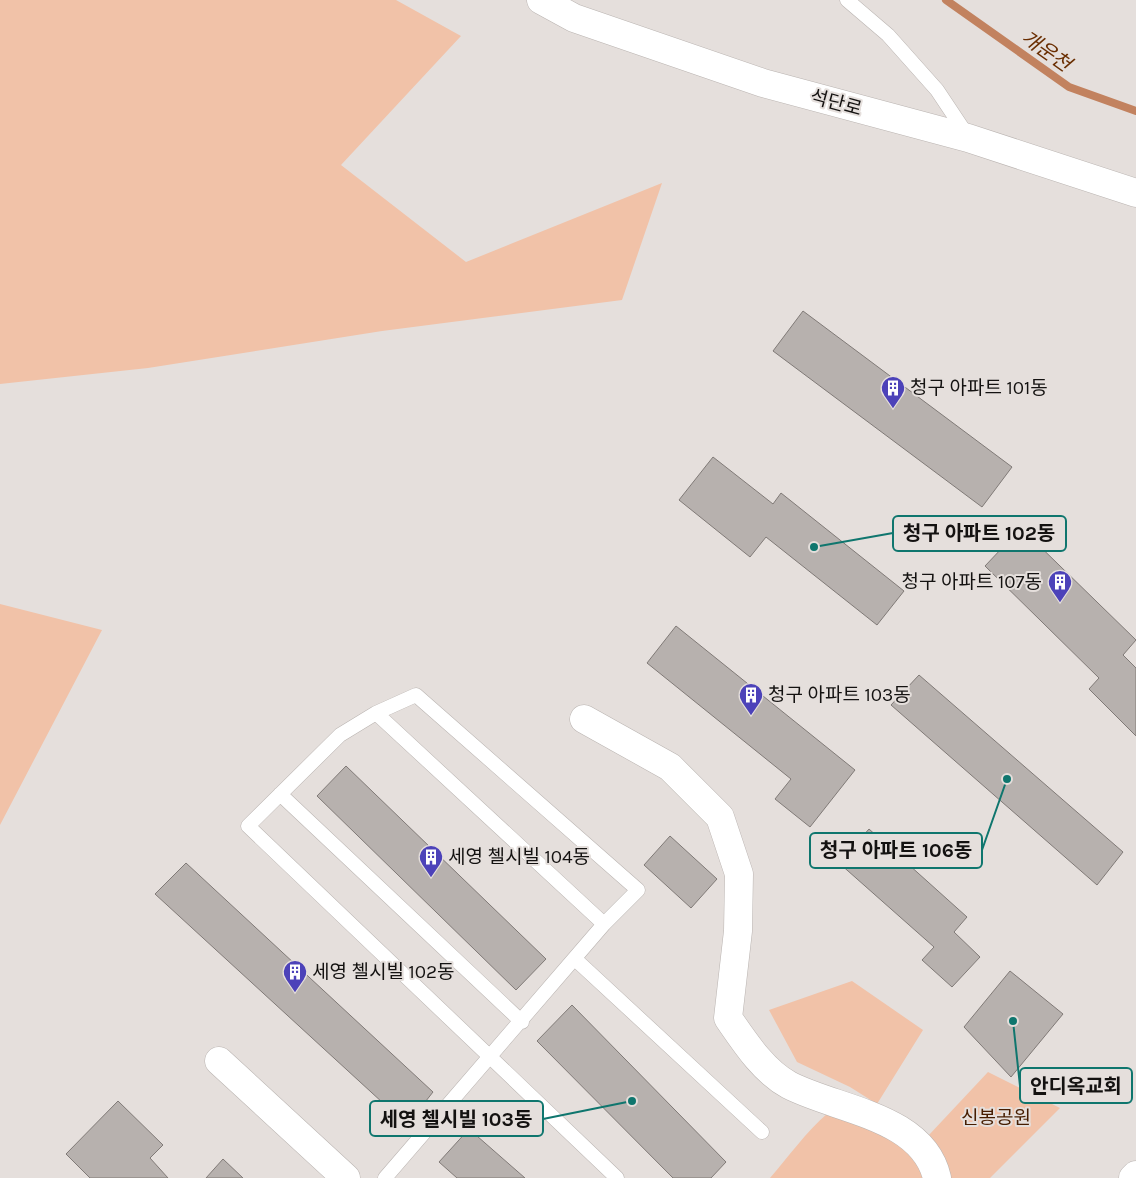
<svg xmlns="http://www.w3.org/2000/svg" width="1136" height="1178" font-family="Karla,'Noto Sans KR',sans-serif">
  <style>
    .green { fill: #f1c2a8 }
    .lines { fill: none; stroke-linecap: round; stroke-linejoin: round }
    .stream { stroke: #c2825f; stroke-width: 8 }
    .building { fill: #b7b1ae; stroke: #807a77 }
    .lane-casing { stroke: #bab4b1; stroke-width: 15 }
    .street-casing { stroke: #bab4b1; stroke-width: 29 }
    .secondary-casing { stroke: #bab4b1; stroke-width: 29 }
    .primary-casing { stroke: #bab4b1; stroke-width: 29 }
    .lane { stroke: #fff; stroke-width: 14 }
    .street { stroke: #fff; stroke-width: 28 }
    .secondary { stroke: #fff; stroke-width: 28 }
    .primary { stroke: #fff; stroke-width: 28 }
    .labels { text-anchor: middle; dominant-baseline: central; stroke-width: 4; stroke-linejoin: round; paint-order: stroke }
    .street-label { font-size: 19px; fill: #141211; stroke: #e5dfdc }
    .poi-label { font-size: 19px; fill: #141211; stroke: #e5dfdc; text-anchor: start }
    .park-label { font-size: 19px; fill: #461d01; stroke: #e5dfdc }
    .water-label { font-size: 20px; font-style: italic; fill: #6a2f03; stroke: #e5dfdc }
    .leader { fill: none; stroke: #0f766e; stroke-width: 2 }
    .callout-dot { fill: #0f766e; stroke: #e5dfdc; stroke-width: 2 }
    .callout { fill: #e5dfdc; stroke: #0f766e; stroke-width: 2 }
    .callout-label { font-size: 20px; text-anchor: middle; font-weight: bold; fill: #141211 }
  </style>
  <rect width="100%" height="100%" fill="#e5dfdc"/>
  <path class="green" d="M0,0h396l65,36 -120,129 125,97 196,-79 -40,117 -240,31 -234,37 -148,16z
    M0,604l102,26 -102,195z
    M852,981l71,49 -46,74 -27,-17 -53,-25 -28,-52z
    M988,1072l72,36 -70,70h-45l-17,-42z
    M828,1113l63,19 37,46h-158c19,-22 36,-46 58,-65z"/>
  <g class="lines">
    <path class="stream" d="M946,0l123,87 67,24"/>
  </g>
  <path class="building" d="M803,311l209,156 -30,40 -209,-156z
    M713,457l60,47 8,-11 123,98 -27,34 -111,-88 -16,20 -71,-57z
    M1021,528l115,112 -13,15 13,13v68l-47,-47 10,-11 -114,-112z
    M676,626l179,144 -45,57 -35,-28 16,-20 -144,-116z
    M919,675l204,177 -26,33 -206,-180z
    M346,766l200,193 -30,31 -199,-194z
    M869,829l98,88 -13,15 26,25 -28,30 -30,-27 12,-13 -95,-84z
    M670,836l47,43 -26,29 -47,-43z
    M186,863l247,229 -26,33 -252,-231z
    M1010,971l53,43 -52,63 -47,-50z
    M572,1005l154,157 -15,16h-38l-136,-137z
    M118,1101l45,44 -13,13 18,20h-78l-24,-24z
    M469,1129l56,49h-68l-18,-16z
    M223,1159l20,19h-37z"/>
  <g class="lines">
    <g class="lane-casing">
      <path id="lane" d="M847,0l41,35 49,55 30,45
        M376,713l228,211
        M280,794l242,228
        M575,959l187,173
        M385,1178l219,-254 34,-34 -222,-195 -40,18 -36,22 -92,91 369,352"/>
    </g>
    <g class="street-casing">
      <path id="street" d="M584,719l86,48 50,50 19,57 -1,57 -10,87c16,23 35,53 61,67 48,25 134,31 148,93
        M219,1061l127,117"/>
    </g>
    <g class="secondary-casing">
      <path id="secondary" d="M541,0l33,18 189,65 205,55 168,55"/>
    </g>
    <g class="primary-casing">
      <path id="primary" d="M1133,1178l3,-3"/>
    </g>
    <use href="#lane" class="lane"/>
    <use href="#street" class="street"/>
    <use href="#secondary" class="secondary"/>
    <use href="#primary" class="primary"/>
  </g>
  <defs>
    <g id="building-pin" transform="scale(1.25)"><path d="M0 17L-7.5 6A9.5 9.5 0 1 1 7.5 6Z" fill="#4c42b9" stroke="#e5dfdc"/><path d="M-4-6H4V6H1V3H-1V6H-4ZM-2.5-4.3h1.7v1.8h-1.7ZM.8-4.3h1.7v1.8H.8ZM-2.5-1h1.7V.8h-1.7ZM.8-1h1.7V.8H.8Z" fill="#fff"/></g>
  </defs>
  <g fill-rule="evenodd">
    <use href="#building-pin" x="893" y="388"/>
    <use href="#building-pin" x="1060" y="582"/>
    <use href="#building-pin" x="751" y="695"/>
    <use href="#building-pin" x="431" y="857"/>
    <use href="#building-pin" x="295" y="972"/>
  </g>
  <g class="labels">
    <g class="street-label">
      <text transform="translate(836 103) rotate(15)">석단로</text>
    </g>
    <g class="poi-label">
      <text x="910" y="388">청구 아파트 101동</text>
      <text x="1042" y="582" text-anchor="end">청구 아파트 107동</text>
      <text x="768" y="695">청구 아파트 103동</text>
      <text x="448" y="857">세영 첼시빌 104동</text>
      <text x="312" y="972">세영 첼시빌 102동</text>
    </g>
    <g class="park-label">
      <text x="996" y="1118">신봉공원</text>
    </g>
    <g class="water-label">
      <text transform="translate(1046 51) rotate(35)">개운천</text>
    </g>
  </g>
  <path class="leader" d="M814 547L893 533M1007 779L982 850M1013 1021L1020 1086M632 1101L543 1119"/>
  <g class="callout-dot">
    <circle cx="814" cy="547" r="5"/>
    <circle cx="1007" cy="779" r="5"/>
    <circle cx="1013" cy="1021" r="5"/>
    <circle cx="632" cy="1101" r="5"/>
  </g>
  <g class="callout">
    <rect x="893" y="516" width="173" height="35" rx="5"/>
    <rect x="810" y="833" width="172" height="35" rx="5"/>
    <rect x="1020" y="1068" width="112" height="35" rx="5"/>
    <rect x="370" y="1101" width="173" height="35" rx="5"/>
  </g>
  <g class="callout-label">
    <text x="979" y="540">청구 아파트 102동</text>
    <text x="896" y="857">청구 아파트 106동</text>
    <text x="1076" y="1093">안디옥교회</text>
    <text x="456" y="1126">세영 첼시빌 103동</text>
  </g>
</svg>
